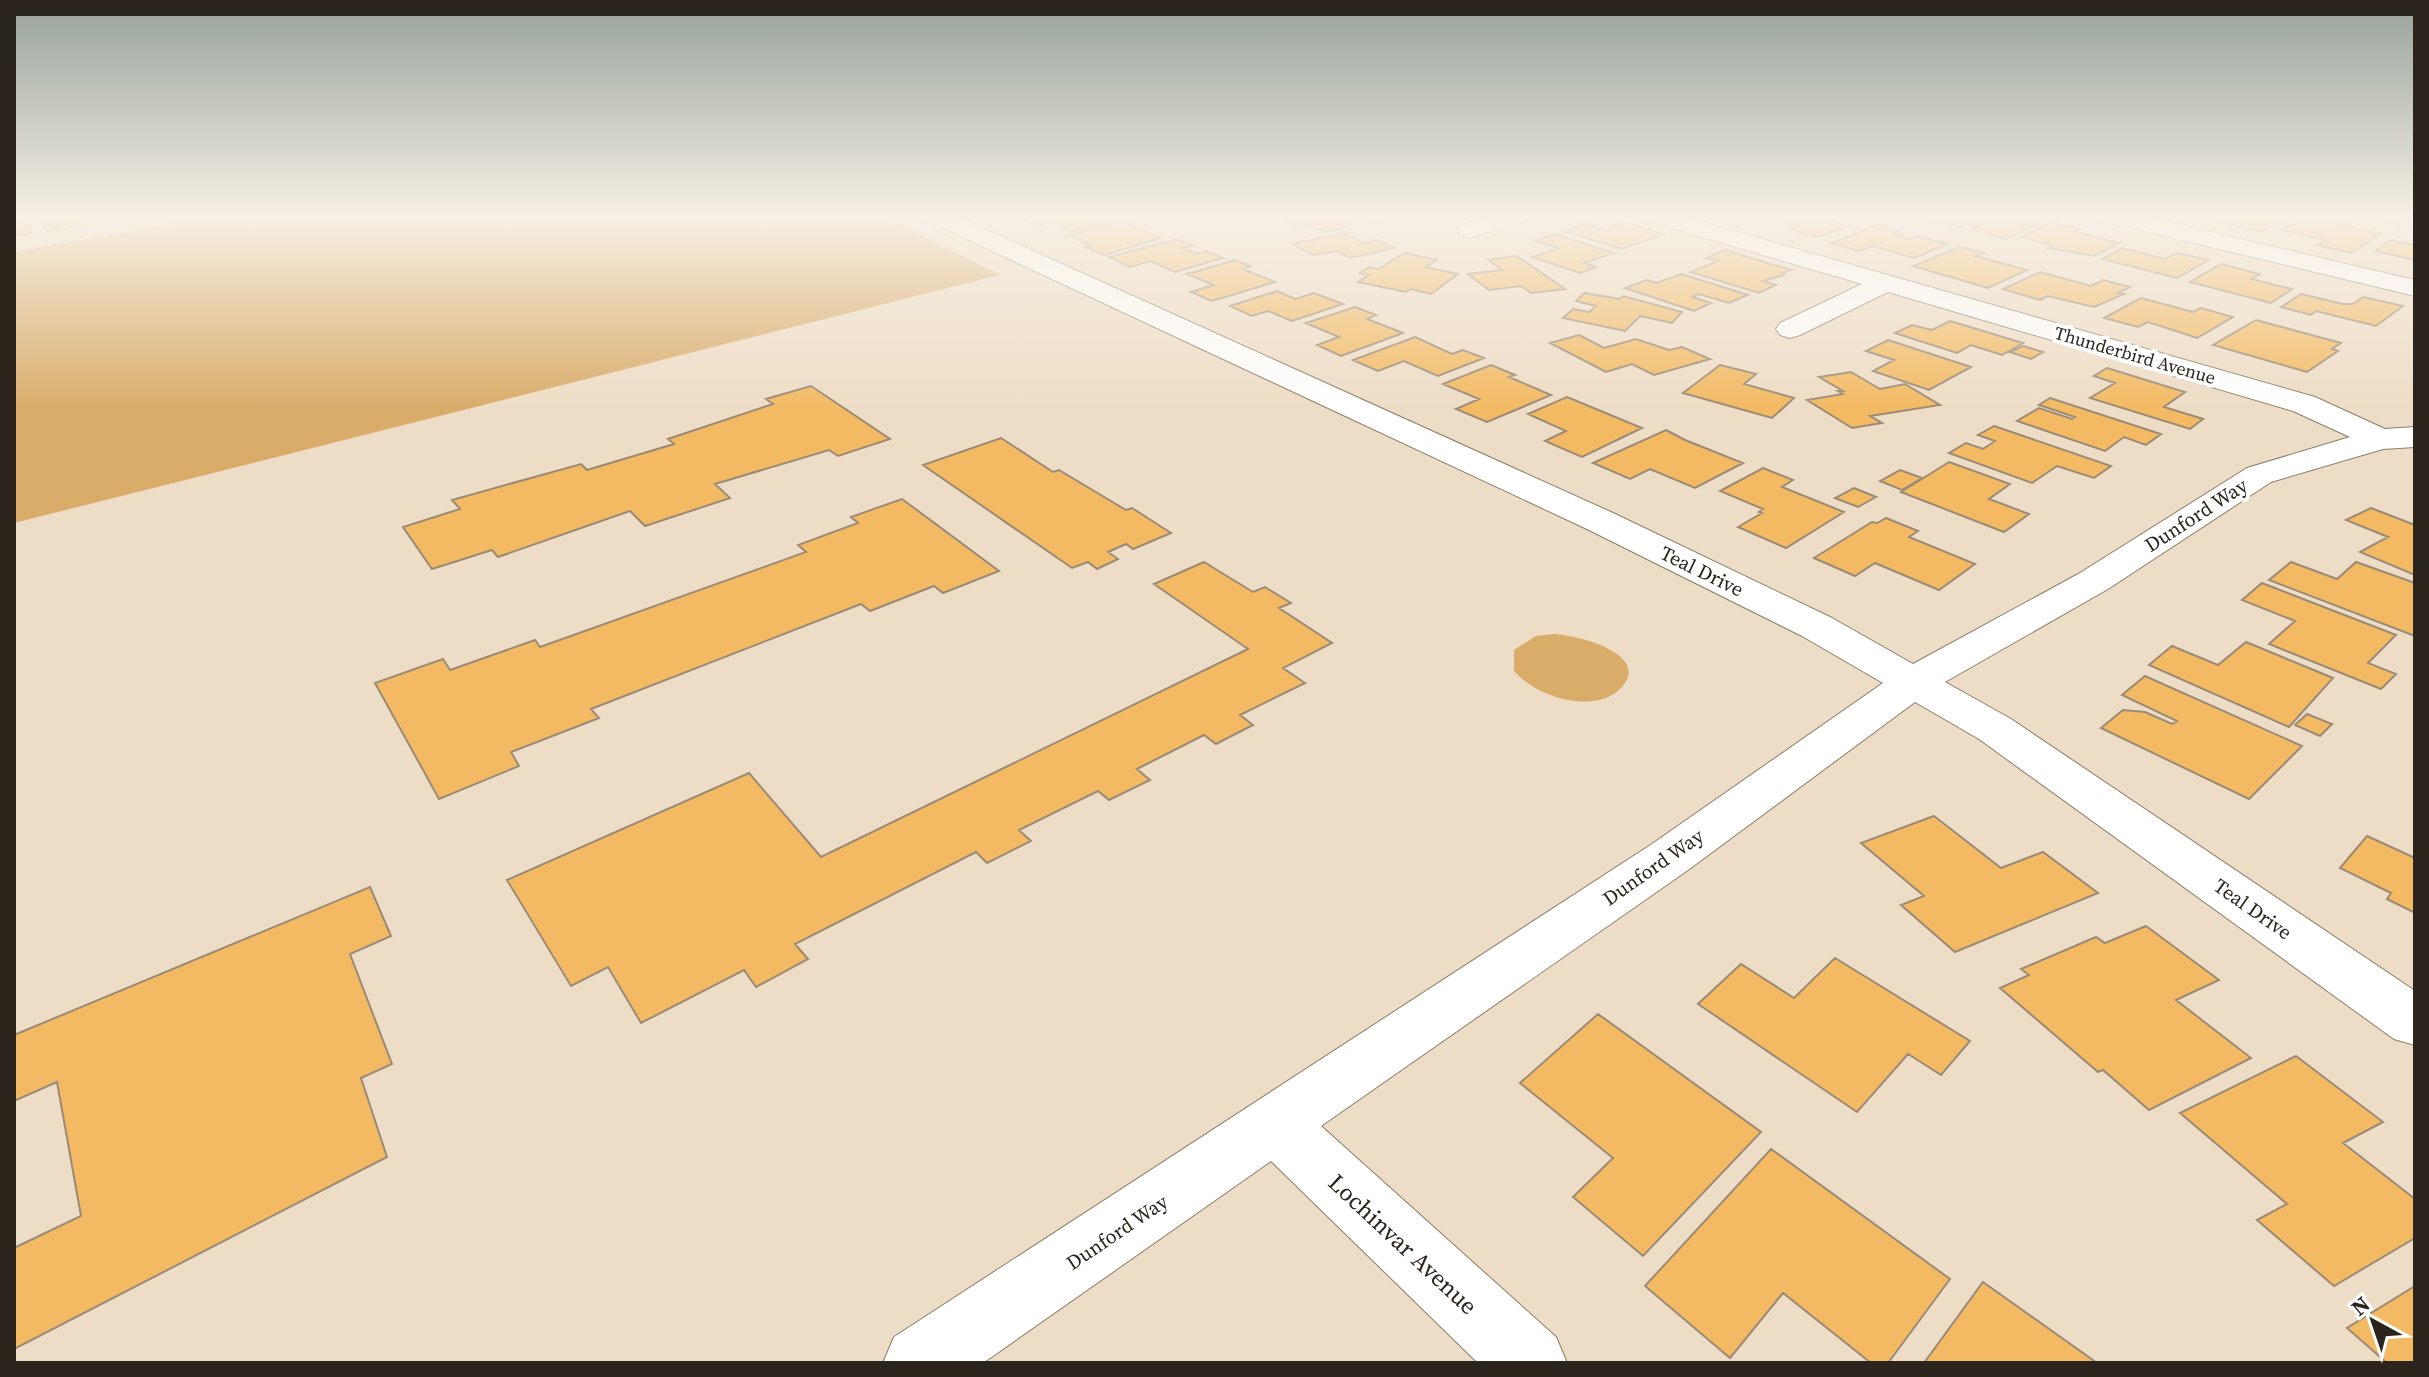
<svg xmlns="http://www.w3.org/2000/svg" width="2429" height="1377" font-family="'Source Serif 4',serif">
  <style>
    .green { fill: #d9ac6a }
    .building { fill: #f3ba63; stroke: #9b8b76; stroke-width: 2 }
    .lines { fill: none; stroke-linecap: round; stroke-linejoin: round }
    .minor-casing { stroke: #8c7d68; stroke-width: 2 }
    .minor { fill: #fff; fill-rule: evenodd }
    .labels { text-anchor: middle; dominant-baseline: central; stroke-width: 8; stroke-linejoin: round; paint-order: stroke }
    .far-street-label { font-size: 18px; fill: #2b241c; stroke: #fff }
    .street-label { font-size: 20px; fill: #2b241c; stroke: #fff }
    .near-street-label { font-size: 24px; fill: #2b241c; stroke: #fff }
  </style>
  <rect width="100%" height="100%" fill="#eeddc6"/>
  <path class="green" d="M217,216h664l119,59 -986,248v-271z
    M1554,634c21,1 99,19 67,54 -27,28 -86,8 -107,-17v-21l22,-14z"/>
  <path class="building" d="M14,216h10l7,17 -17,3z
    M40,216h62v1l-19,4 2,4 -38,7 -3,-6 13,-3 -1,-2 -13,2z
    M1031,216h69l12,5 -40,10 -21,-9 -15,4 -16,-7z
    M1293,216h100l-12,7 -23,-4 -19,11 -13,1 -44,-9z
    M1777,216h55l-7,3 24,7 -32,11 -28,-8 9,-3 -28,-8z
    M1947,216h78l21,5 -40,18 -34,-9 7,-3 -13,-3 -7,3 -23,-6z
    M2193,216h97l-28,16z
    M2306,216l39,5 -6,4 41,9 -29,19 -34,-8 9,-5 -44,-10z
    M2358,216h54l-13,9z
    M1122,221l39,17 -57,17 -18,-8 6,-1 -23,-11z
    M2051,222l29,7 -5,3 44,11 -25,13 -45,-8 5,-3 -34,-8z
    M1626,223l37,11 -41,15 -58,-18 21,-7 20,6z
    M1878,225l21,6 -7,2 18,6 7,-3 31,8 -34,14 -41,-12 -13,5 -29,-8z
    M1345,233l18,10 15,-3 16,8 -44,10 -13,-7 -24,4 -21,-11z
    M1555,234l58,19 -29,10 12,4 -16,6 -48,-16 26,-9 -23,-7z
    M1177,239l16,7 -10,2 14,6 10,-3 16,7 -48,14 -25,-11 -20,6 -21,-10z
    M2391,240l24,5v15l-40,-9z
    M1960,247l23,6 -8,3 52,14 -39,18 -75,-22z
    M2122,248l43,11 12,-6 32,7 -32,18 -75,-19z
    M1725,250l66,20 -9,3 2,2 -21,6 13,4 -17,8 -68,-21 27,-11 -12,-3z
    M1404,253l33,7 -11,7 32,7 -27,20 -20,-5 -5,3 -48,-10 11,-7 -9,-2 9,-6 10,2z
    M1517,256l48,33 -34,4 -10,-7 -32,4 -21,-16 34,-4 -14,-10z
    M1235,260l16,6 -8,3 32,13 -63,19 -21,-9 23,-7 -27,-11z
    M2221,264l39,10 -9,5 41,10 -21,14 -81,-21z
    M2040,272l51,14 12,-6 27,7 -12,6 6,1 -30,13 -46,-11 -8,4 -37,-11z
    M1681,274l67,21 -19,8 -30,-9 -7,3 19,6 -17,8 -69,-23 22,-8 10,3z
    M1277,291l18,8 19,-6 29,11 -51,17 -24,-10 -16,5 -22,-10z
    M1584,293l36,6 3,-3 59,16 -10,11 -32,-7 -15,15 -62,-13 10,-9 16,3 7,-6 -20,-5z
    M2301,294l42,10h10l10,-7 40,9 -27,20 -60,-15 -5,4 -30,-8z
    M2141,298l52,14 8,-4 32,9 -36,21 -49,-16 -10,5 -34,-9z
    M1355,307l21,8 -9,4 36,14 -62,23 -24,-11 22,-8 -33,-14z
    M2256,320l85,23 -9,6 6,2 -31,21 -94,-27z
    M1950,321l73,22 -21,12 -31,-10 -14,8 -62,-20 17,-8 20,5z
    M1579,335l25,13 32,-9 33,11 13,-3 28,12 -56,16 -22,-11 -26,8 -56,-29z
    M1415,337l37,17 11,-4 21,8 -46,18 -34,-15 -26,10 -25,-11z
    M1888,340l83,27 -42,23 -56,-19 21,-11 -28,-9z
    M2023,346l20,6 -12,7 -21,-7z
    M1491,365l24,10 -6,2 42,18 -64,27 -31,-13 23,-10 -36,-15z
    M1720,365l36,9 -12,10 50,14 -22,20 -89,-25z
    M2107,368l78,24 -21,15 39,12 -13,10 -100,-31 25,-15 -21,-7z
    M1851,372l29,17 25,-5 35,21 -70,11 12,7 -30,5 -45,-28 36,-6 -5,-3h5l-24,-14z
    M811,386l79,53 -52,17 -9,-6 -114,34 15,14 -85,28 -15,-15 -132,46 -6,-7 -60,19 -29,-42 57,-18 -8,-9 129,-36 6,6 87,-26 -6,-5 105,-35 -7,-5z
    M1567,397l75,31 -60,29 -37,-16 21,-10 -38,-17z
    M2050,398l111,36 -15,11 -22,-8 -19,14 -88,-30 22,-13 33,11 3,-2 -36,-12z
    M1994,426l117,40 -17,12 -37,-12 -25,17 -83,-30 17,-10 17,6 12,-8 -17,-6z
    M1666,430l19,10 58,23 -48,25 -45,-19 -20,10 -37,-16z
    M1001,438l52,34 6,-2 67,40 6,-2 39,25 -38,16 -7,-5 -18,8 10,7 -21,10 -9,-7 -16,6 -149,-103z
    M1949,462l61,22 -21,15 40,15 -25,18 -103,-40z
    M1763,468l30,12 -11,7 62,25 -58,36 -48,-21 24,-14 -3,-1 4,-3 -43,-18z
    M1900,470l22,8 -20,12 -22,-9z
    M1854,488l22,9 -18,10 -23,-9z
    M902,499l97,72 -56,22 -9,-7 -64,25 -9,-7 -270,105 8,9 -88,34 8,14 -80,33 -64,-116 68,-24 7,11 85,-30 5,7 266,-95 -8,-7 60,-22 -7,-6z
    M2371,508l44,17v50l-55,-23 28,-15 -42,-17z
    M1886,518l32,13 -9,6 66,27 -36,26 -64,-27 -20,13 -41,-18 58,-36 5,1z
    M1204,562l49,30 12,-5 26,16 -12,5 53,35 -49,25 22,15 -65,32 13,10 -37,19 -12,-9 -67,34 13,11 -41,20 -11,-9 -79,39 12,11 -44,22 -11,-11 -181,92 13,15 -52,28 -12,-17 -103,53 -33,-56 -37,19 -64,-106 242,-107 72,84 427,-208 -94,-65z
    M2291,562l46,17 19,-17 59,21v53l-146,-56z
    M2262,583l134,52 -28,28 28,11 -15,15 -112,-45 26,-23 -53,-21z
    M2246,642l87,36 -44,49 -140,-62 23,-19 46,19z
    M2145,676l157,70 -53,53 -148,-71 22,-18 22,2 27,12 5,-3 -55,-26z
    M2307,714l25,10 -12,12 -25,-11z
    M1934,816l67,52 42,-16 55,41 -143,59 -54,-47 23,-9 -63,-53z
    M2367,836l48,22v55l-28,-14 4,-6 -51,-25z
    M370,887l21,49 -41,18 42,110 -31,14 26,79 -373,192v-101l67,-32 -24,-134 -43,19v-66z
    M2146,926l73,54 -43,20 75,58 -102,52 -46,-40 -5,2 -98,-84 29,-13 -8,-6 75,-32 9,6z
    M1835,958l135,83 -29,34 -33,-21 -51,58 -159,-108 43,-40 53,34z
    M1598,1014l163,118 -118,124 -70,-59 40,-39 -93,-75z
    M2296,1056l87,66 -40,21 72,56v39l-81,48 -77,-66 30,-16 -107,-91z
    M1771,1149l179,130 -62,84h-17l-88,-70 -53,65 -85,-72z
    M1983,1282l114,81h-173z
    M2415,1286v77h-28l-40,-35z"/>
  <g class="lines">
    <g class="minor-casing">
      <path id="minor" d="M924,216h32l657,297 219,105 81,46 167,-91 167,-105 103,-31 -57,-26 -405,-119 -88,43 -10,3 -10,-3 -4,-6 4,-6 82,-39 -215,-63 -4,-5h38l634,181 70,32 30,-2v20l-32,2 -112,33 -163,107 -163,93 66,37 404,272v54l-21,-6 -415,-300 -64,-37 -227,168 -367,256 235,211 11,26h-89l-207,-202 -288,202h-100l11,-26 758,-493 231,-161 -81,-47 -215,-107 -659,-308z
        M1493,216h37l-4,5 -57,17 -9,-2 -3,-5 3,-5z
        M2098,216h43l274,64v16l-313,-75z"/>
    </g>
    <use href="#minor" class="minor"/>
  </g>
  <linearGradient id="sky" x2="0" y2="1"><stop stop-color="#96a29b"/><stop offset="0.53" stop-color="#f7f0e5"/><stop offset="1" stop-color="#f7f0e5" stop-opacity="0"/></linearGradient>
  <rect width="2429" height="409" fill="url(#sky)"/>
  <g class="labels">
    <g class="far-street-label">
      <text transform="translate(2135 355) rotate(16)">Thunderbird Avenue</text>
    </g>
    <g class="street-label">
      <text transform="translate(2196 515) rotate(-33)">Dunford Way</text>
      <text transform="translate(1702 571) rotate(26)">Teal Drive</text>
      <text transform="translate(1653 867) rotate(-35)">Dunford Way</text>
      <text transform="translate(2253 909) rotate(35)">Teal Drive</text>
      <text transform="translate(1117 1232) rotate(-34)">Dunford Way</text>
    </g>
    <g class="near-street-label">
      <text transform="translate(1403 1244) rotate(43)">Lochinvar Avenue</text>
    </g>
  </g>
  <rect width="2429" height="1377" fill="none" stroke="#2b241c" stroke-width="32"/>
  <g transform="translate(2373 1321) rotate(320)" stroke="#ffffff" stroke-width="6" paint-order="stroke">
  <path d="M0-6L14 30L0 20L-14 30Z" fill="#2b241c"/>
  <text y="-12" font-size="22" font-weight="bold" text-anchor="middle" fill="#2b241c">N</text>
  </g>
</svg>
